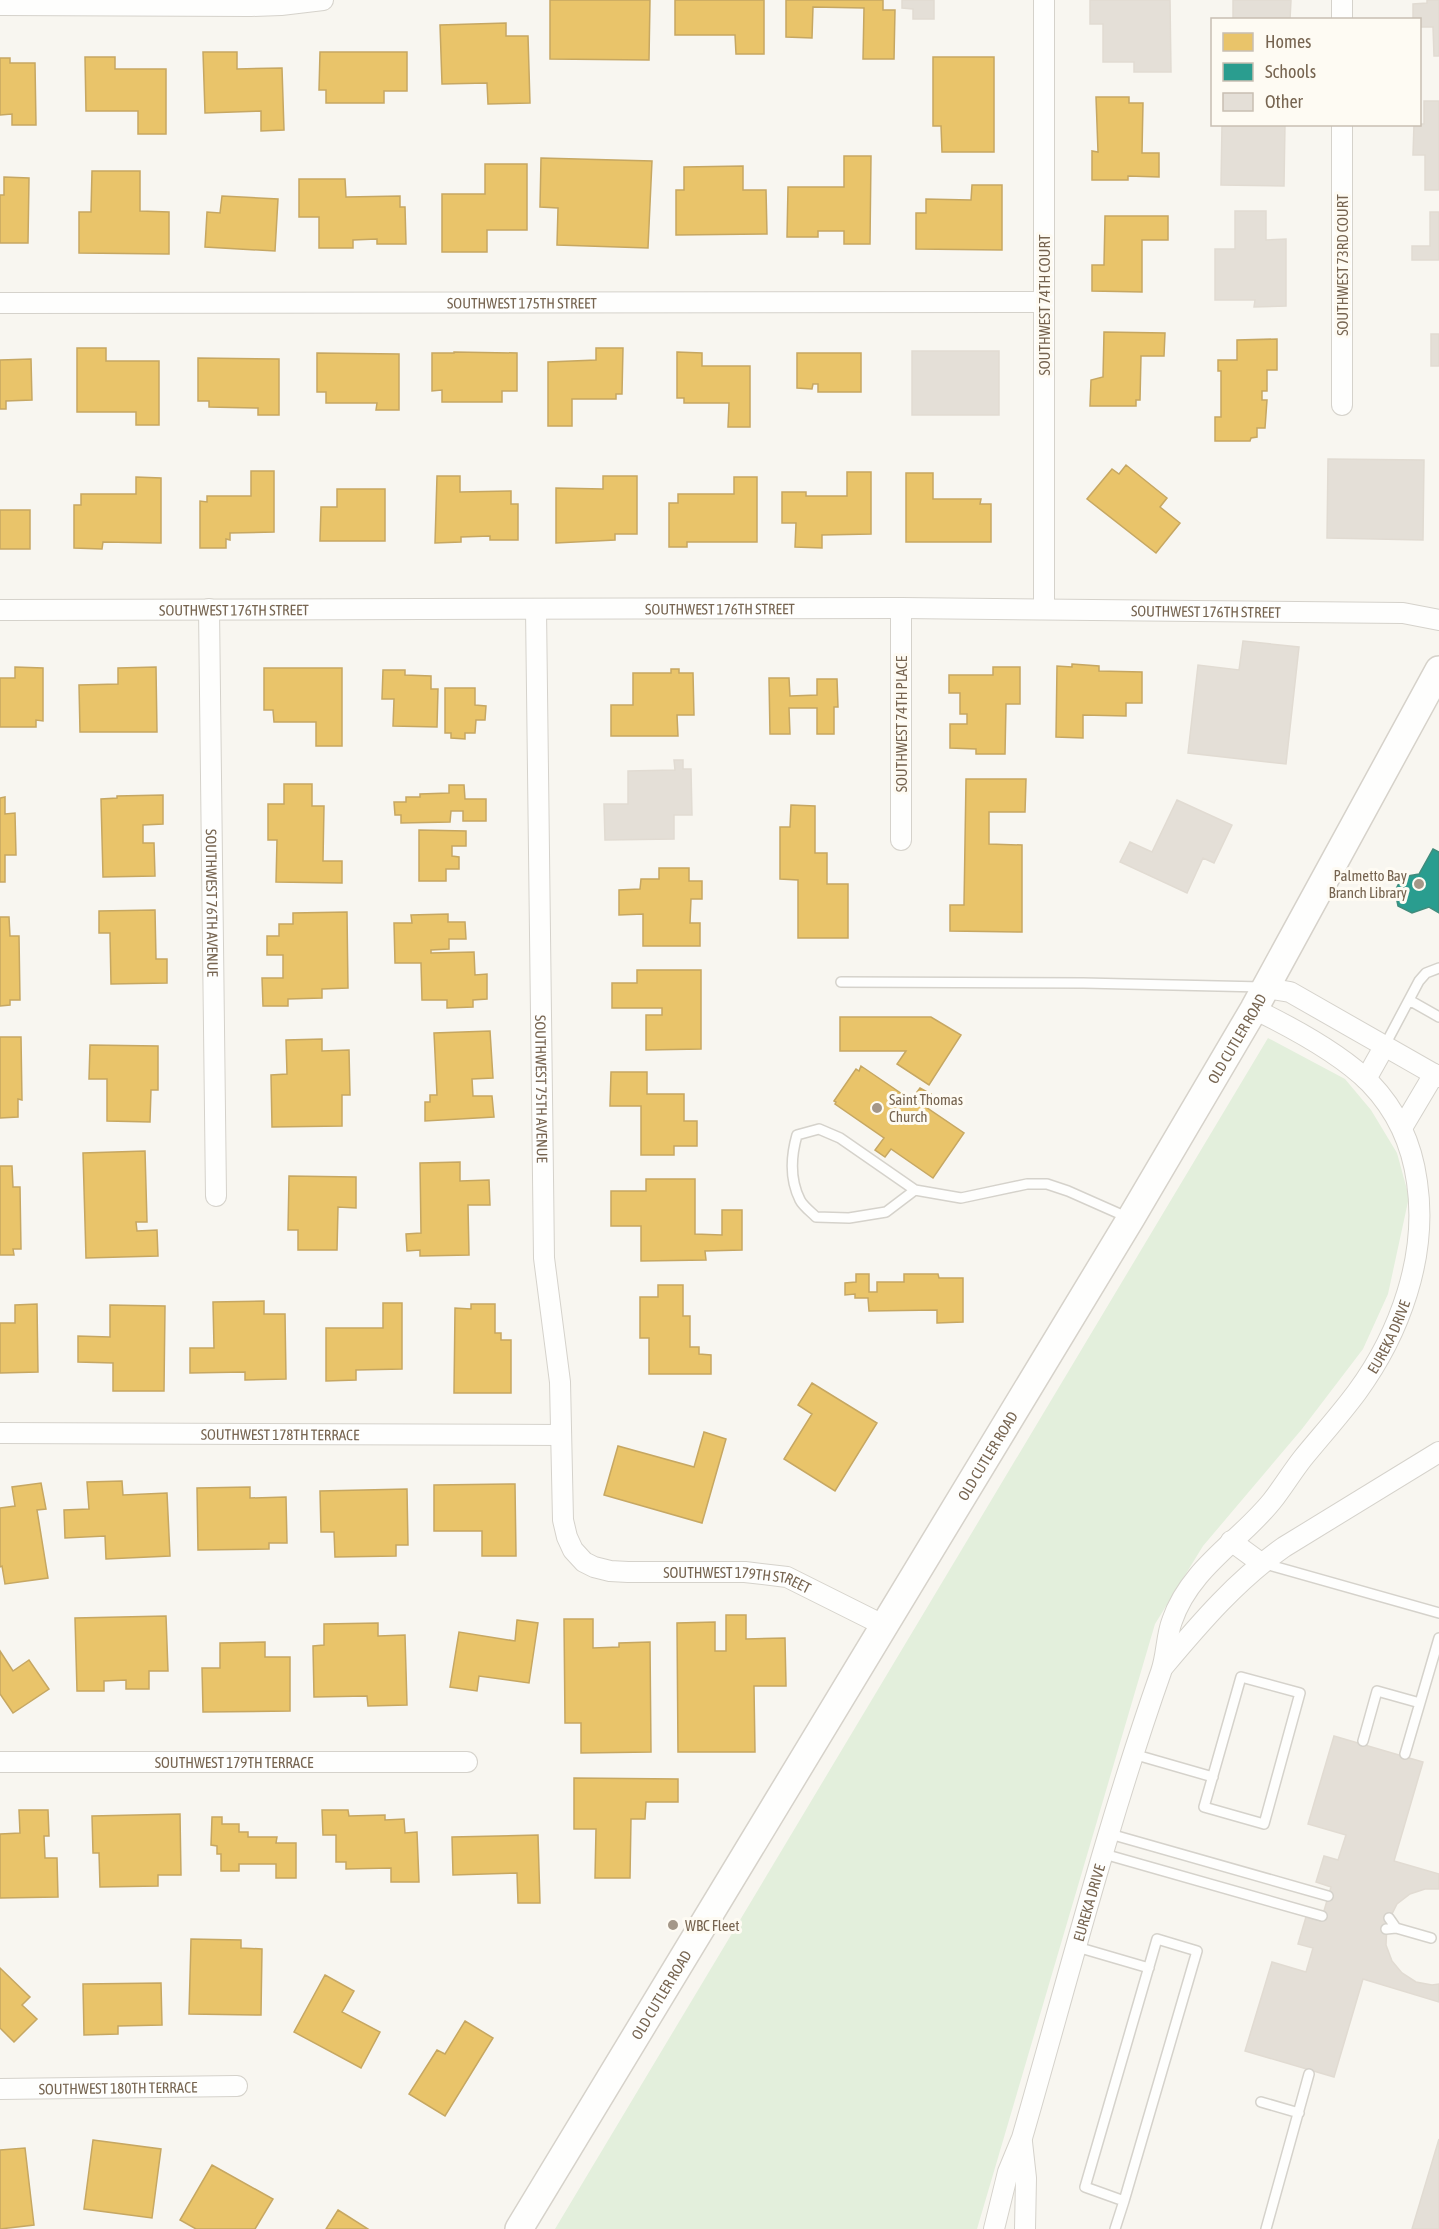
<svg xmlns="http://www.w3.org/2000/svg" width="1439" height="2229" font-family="'Asap Condensed',sans-serif">
  <style>
    .green { fill: #e3efdc }
    .homes { fill: #e9c46a; stroke: #c6a762; stroke-width: 1.5 }
    .schools { fill: #2a9d8f; stroke: #418c7c; stroke-width: 1.5 }
    .building { fill: #e4dfd7; stroke: #e1dbd2; stroke-width: 1.5 }
    .lines { fill: none; stroke-linecap: round; stroke-linejoin: round }
    .service-casing { stroke: #d5d2cb; stroke-width: 12 }
    .minor-casing { stroke: #d5d2cb; stroke-width: 22 }
    .secondary-casing { stroke: #d6d2ca; stroke-width: 30 }
    .service { stroke: #fefefd; stroke-width: 9 }
    .minor { stroke: #fefefd; stroke-width: 20 }
    .secondary { stroke: #fefefd; stroke-width: 27 }
    .poi-dot { fill: #a49788; stroke: #fefbf3; stroke-width: 2 }
    .labels { text-anchor: middle; dominant-baseline: central; stroke-width: 6; stroke-linejoin: round; paint-order: stroke }
    .street-label { font-size: 15px; fill: #766450; stroke: #fefbf3 }
    .poi-label { font-size: 15px; fill: #766450; stroke: #fefbf3; text-anchor: start }
  </style>
  <rect width="100%" height="100%" fill="#f8f6f0"/>
  <path class="green" d="M1268,1038l77,41 26,31 26,43 12,44 -21,97 -25,55 -61,80 -99,117 -48,78 -178,605h-422z"/>
  <path class="homes" d="M550,0h100l-1,60 -99,-1z
    M675,0h89v54h-28l-1,-19h-60z
    M786,0h97v10h12l-1,49h-31l1,-51 -51,-1 -1,31 -26,-1z
    M506,23v13h22l2,67 -42,1 -1,-21 -45,1 -2,-59z
    M203,52h34v17l45,-1 2,62 -23,1v-20l-56,2z
    M320,52h87v39h-23v12h-58v-13h-7z
    M85,57h30v12h51v65h-28v-23h-52z
    M933,57h61v95h-52l-1,-26h-8z
    M0,58h10v5h25l1,62h-24v-11l-12,1z
    M1096,97h33v6h14l-1,50h17v24l-31,-1v4h-36v-29l6,1z
    M844,156h27l-1,88h-26v-13h-26v6h-31l1,-50h56z
    M541,158l111,3 -4,87 -91,-3 1,-37 -18,-1z
    M485,164h42v66h-40v22h-45v-58h43z
    M743,166v24h23l1,44 -91,1v-45h8v-23z
    M92,171h48v40l29,1v42l-90,-1v-41h12z
    M4,177l25,1 -1,65h-28v-48h4z
    M299,179h46l1,18 54,-1v11h5l1,37h-29v-5l-24,1v8h-34v-31h-20z
    M972,185h30v65l-86,-1v-36h10v-14l45,1z
    M222,196l56,3 -3,52 -70,-4 2,-35 13,1z
    M1105,216h63v24h-26v52l-50,-1v-26h12z
    M1104,332l61,1 -1,23h-23l-1,44h-4v6h-46l1,-26 12,-3z
    M1277,339v31h-10v21h-5v9h5l-2,28h-8v9l-6,1 -1,3h-35v-24h6v-46h-3v-11h19v-20z
    M77,348h29v13h53v64h-23v-13h-59z
    M596,348h27l-1,46h-6v5h-44v27h-24v-64l48,-2z
    M454,352l63,1v38h-15v11h-60v-12l-10,1v-38h22z
    M677,352l25,1v13h48v61h-22l1,-24h-45v-5h-7z
    M317,353l82,1v56h-23l1,-7h-51v-11h-9z
    M797,353h64v39h-43v-8h-5l-1,5 -15,-1z
    M198,358l81,1v56h-21v-7l-49,-1v-6h-11z
    M31,359l1,41 -26,1v8h-6v-49z
    M1126,465l41,33 -7,9 20,16 -24,30 -69,-54 25,-30 7,5z
    M251,471h23v61l-44,1v7l-4,-1v9h-26v-47l7,1v-6h44z
    M847,472h24v62l-49,1v13l-27,-1 1,-24h-14v-31h24v4h41z
    M906,473h27v26h48l-1,5h11v38h-85z
    M437,476h23v16l51,-1v13h7v36h-28v-4l-29,1v5l-26,1z
    M603,476h34v58h-22v6l-59,3v-55l47,1z
    M136,477l25,1v65l-58,-1 -1,7 -28,-1v-43h7v-11h55z
    M734,477h23v65h-70v5h-18v-44h9v-9h56z
    M337,489h48v52h-65l1,-34h16z
    M0,510h30v39h-30z
    M1072,664l27,2v5l43,1v31h-16v13l-43,-1v23l-27,-1 1,-71 15,1z
    M15,667l28,1v53l-7,-1v7h-36v-49h15z
    M156,667l1,65h-77l-1,-47 39,-1v-16z
    M993,667h27v37h-14l-1,50h-29v-5l-26,-1v-24h17v-10h-7v-21h-11v-18h44z
    M264,668h78v78h-26v-24h-42l-1,-12h-9z
    M671,669h8v4h14l1,42h-17l1,21h-67v-31h22v-32h38z
    M383,670h22v5l26,1v13h7l-1,38 -44,-1 1,-27h-12z
    M769,678h20l1,18 27,-1v-16h20l1,28h-4v27h-17v-26h-28l1,26h-20z
    M445,688h30v17l11,1 -1,14h-9l-1,13h-10v6l-14,-1v-5h-6z
    M966,779h60l-1,33h-36v32l33,1v87l-72,-1v-26h14z
    M284,784h28v22h12l-1,55h19v22l-66,-1 1,-42h-9v-36h16z
    M449,785h15l1,14h21v22h-23v-10h-12l-1,11 -49,1v-8h-6l-1,-13h12v-5h14v-3l29,-1z
    M163,795v29l-20,1v18h11l1,33 -52,1 -2,-78 16,-1v-2z
    M5,797v17l10,-1 1,42h-11v27h-5v-84z
    M791,805l24,1v47h12v31h21v54h-50v-58l-18,-1v-52h10z
    M419,830l47,1v15h-14v10l7,1v12h-13v12h-27z
    M659,868h30v13h13v18h-11l-1,24h10v23h-57v-32l-24,1v-25l21,-1 1,-10h18z
    M155,910l1,49h11v24l-56,1 -1,-51h-11v-22z
    M347,912l1,76 -26,1v9l-34,1v7h-25l-1,-28h21v-23h-16v-19h12v-12h14v-11z
    M448,914v8h17l1,17h-17v10l-18,1v3l43,-1 1,23 12,-1v25l-14,1v7l-26,1v-8h-25l-1,-37h-26l-1,-40h18l-1,-8z
    M0,917h9l1,19h9l1,64h-10v5l-10,1z
    M637,970h64v79l-55,1v-35h16v-7h-50v-25h25z
    M840,1017h91l30,18 -32,50 -32,-21 9,-13h-66z
    M490,1031l3,47 -21,1 1,17h19l2,21 -69,4v-19h5v-7h7l-3,-62z
    M0,1037h21l1,63 -4,-1v18l-18,1z
    M322,1039v12l27,-1 1,45h-8v31l-70,1 -1,-52 16,-1 -1,-34z
    M90,1045l68,1v44h-7l-1,32 -43,-1v-42h-18z
    M861,1066l50,34 9,-12 11,6 -8,11 41,28 -31,45 -42,-29 -6,8 -10,-7 9,-12 -49,-34 1,-2 -2,-1 22,-32 3,2z
    M611,1072h36v22h37v27h13v25h-23v9h-33v-49h-31z
    M145,1151l2,71h-11l1,9 20,-1 1,26 -72,2 -3,-105z
    M460,1162v19l29,-1 1,25h-22l1,50 -49,1v-6l-13,1 -1,-17 15,-1 -1,-70z
    M0,1166h12l1,21h7l1,62h-8l1,6h-14z
    M289,1176l67,1v31l-18,-1 -1,43h-39v-20h-10z
    M646,1179h49v55l27,1v-25h20v40l-37,1 1,9 -65,1v-35h-30v-35h35z
    M856,1274h13v18h8v-10h27v-8h34l1,4h24v44l-26,1v-13l-68,1 -1,-13h-13v-4l-10,1v-12l11,-1z
    M658,1285h25v31h7v31h9v7l12,1v19h-62v-36h-9v-41h18z
    M264,1301v13h21l1,65 -41,1v-8l-55,1v-25h24l-1,-46z
    M383,1303h19v66l-46,1v10l-30,1v-53h57z
    M37,1304l1,68 -38,1v-50h15v-18z
    M471,1304h24v29h6v7h10v53h-57l1,-85 16,1z
    M110,1305l55,1 -1,85h-51v-28l-35,-1v-26l32,1z
    M812,1383l65,40 -42,68 -51,-32 28,-45 -14,-9z
    M704,1432l22,7 -24,84 -98,-28 14,-49 76,21z
    M122,1481l1,14 44,-2 3,63 -64,3 -1,-23 -40,2 -1,-28 25,-1 -2,-27z
    M41,1483l5,26 -9,1 11,68 -43,6 -3,-18 -2,1v-59l15,-2 -3,-19z
    M515,1484l1,72h-34v-25h-48v-46z
    M250,1487v11l36,-1 1,46h-18v6l-71,1 -1,-62z
    M407,1489l1,56h-12v11l-61,1 -1,-25h-13l-1,-41z
    M726,1615h20v24l39,-1 1,48h-32l1,66h-77l-1,-129 38,-1v29h11z
    M166,1616l2,55h-19v18h-23v-9l-22,1v10h-27l-2,-73z
    M564,1619h29v29l26,-1v-4l31,-1 1,110 -70,1v-30h-16z
    M517,1620l21,3 -9,60 -50,-7 -2,15 -27,-4 9,-55 56,9z
    M378,1623v13l27,-1 2,70 -39,1 -1,-10 -53,1 -1,-51 11,-1v-21z
    M265,1642v15h25v54l-87,1 -1,-44h18v-25z
    M0,1651l13,20 16,-11 20,29 -36,24 -13,-19z
    M574,1778l104,1v23h-32l-1,17h-14l-1,59h-35l1,-49h-22z
    M19,1810h29l1,26h-5l1,22h12l1,39 -58,1v-64l20,-1z
    M322,1810h26l1,6 36,-1v5l19,-1 1,14 12,-1 2,50h-28v-14l-45,1v-7h-10v-27h-13z
    M180,1814l1,61h-23v11l-58,1 -1,-34h-6l-1,-37z
    M212,1817h10v7h17v8h9v5h29l-1,6h20v35h-20v-14h-37v7h-18v-17h-4v-8l-6,-1z
    M538,1835l2,68h-22l-1,-30 -64,2 -1,-38z
    M191,1939l50,1v8l21,1 -1,66 -72,-1z
    M0,1968l30,29 -8,8 15,14 -23,23 -14,-14z
    M325,1975l29,16 -12,21 38,20 -19,36 -67,-36z
    M161,1983l1,42 -44,1v8l-34,1 -1,-51z
    M465,2021l28,17 -48,78 -36,-22 28,-44 8,4z
    M93,2140l68,9 -9,69 -68,-9z
    M25,2148l9,77 -34,4v-79z
    M212,2165l61,34 -18,30h-59l-16,-9z
    M338,2210l30,19h-42z"/>
  <path class="schools" d="M1433,849l6,3v61l-10,-6 -17,6 -14,-7 -3,-15 7,-14 17,-3z"/>
  <path class="building" d="M902,0h32v19h-21v-10l-11,-1z
    M1090,0h80l1,72h-37v-10h-31v-38h-13z
    M1233,0h58l-1,20h-57z
    M1427,0h12v56h-5l-1,-29h-13v-7h-7v-16l14,-1z
    M1424,101h15v89h-14v-35h-12l1,-31h10z
    M1222,124h63l-1,62 -63,-1z
    M1235,211h31v29l20,-1v67l-32,1 1,-7h-40v-51h20z
    M1430,212h9v48h-27v-14h18z
    M1431,334h8v32h-8z
    M912,351h87v64h-87z
    M1328,459l96,1 -1,80 -96,-2z
    M1243,641l56,6 -13,117 -98,-11 10,-88 41,5z
    M674,760h9v9h8l1,46h-18v24l-69,1 -1,-36h24v-33l47,-1z
    M1177,800l55,25 -18,38 -11,-5 -16,35 -67,-31 10,-20 22,10z
    M1334,1736l89,26 -29,99 45,13v15h-14l-15,5 -13,10 -10,20 -1,21 6,16 10,12 14,9 16,3 7,-1v18l-76,-23 -29,98 -89,-26 27,-89 34,10 7,-24 -15,-4 8,-27 15,4 10,-34 -15,-5 8,-26 14,4 8,-25 -38,-11z
    M1439,2139v90h-27z"/>
  <g class="lines">
    <g class="service-casing">
      <path id="service" d="M841,982l242,1 180,4
        M1409,1000l30,17
        M1384,1047l35,-66 7,-8 13,-5
        M915,1190l-29,22 -37,6 -33,-1c-5,-5 -13,-11 -16,-17 -10,-20 -9,-44 -3,-65l22,-6 21,9 75,52 46,8 66,-14h20l21,7 61,27
        M1262,1563l177,50
        M1241,1677l59,16 -36,131 -60,-17z
        M1363,1741l14,-50 43,12
        M1133,1754l80,23
        M1405,1754l34,-116
        M1110,1834l218,62
        M1104,1854l218,62
        M1396,1928l35,10
        M1386,1929l10,-1 -7,-10
        M1077,1947l72,21
        M1261,2102l38,11
        M1115,2229l9,-28 73,-250 -40,-12 -72,248 39,14
        M1266,2229l43,-155"/>
    </g>
    <g class="minor-casing">
      <g id="minor">
        <path d="M1342,0v20"/>
        <path d="M0,5l251,1 30,-1 42,-5"/>
        <path d="M1342,124v281"/>
        <path id="s1" d="M0,303l1044,-1"/>
        <path id="s2" d="M209,609l7,587"/>
        <path id="s3" d="M536,609l8,649 16,124 3,138 4,17 6,13 11,12 10,5 16,4 18,1h117l42,5 96,48"/>
        <path d="M1044,609v-609"/>
        <path id="s4" d="M0,610l901,-2 502,5 36,7"/>
        <path d="M901,840v-232"/>
        <path d="M1266,988l24,4 149,85"/>
        <path d="M1366,1079l18,-32"/>
        <path d="M1402,1128l32,-54"/>
        <path id="s5" d="M0,1433l561,2"/>
        <path d="M1231,1541l30,22"/>
        <path d="M1164,1666c37,-44 73,-86 120,-119l155,-95"/>
        <path id="s6" d="M0,1762h467"/>
        <path id="s7" d="M0,2089l237,-3"/>
        <path d="M1022,2142l4,36 -1,51"/>
        <path id="s8" d="M994,2229l14,-57 14,-34c45,-156 85,-313 139,-466 6,-17 5,-35 11,-51 18,-53 68,-80 100,-120 11,-14 20,-29 31,-43 18,-22 37,-43 54,-66 43,-59 71,-136 60,-210 -5,-37 -21,-72 -47,-99 -29,-29 -79,-56 -116,-74"/>
      </g>
    </g>
    <g class="secondary-casing">
      <g id="secondary">
        <path id="s9" d="M519,2229l612,-1011 123,-209 185,-339"/>
      </g>
    </g>
    <use href="#service" class="service"/>
    <use href="#minor" class="minor"/>
    <use href="#secondary" class="secondary"/>
  </g>
  <g class="poi-dot">
    <circle cx="1419" cy="884" r="6"/>
    <circle cx="877" cy="1108" r="6"/>
    <circle cx="673" cy="1925" r="6"/>
  </g>
  <g class="labels">
    <g class="street-label">
      <text transform="translate(1342 265) rotate(-90)">SOUTHWEST 73RD COURT</text>
      <text stroke="none"><textPath href="#s1" startOffset="522">SOUTHWEST 175TH STREET</textPath></text>
      <text transform="translate(1044 305) rotate(-90)">SOUTHWEST 74TH COURT</text>
      <text stroke="none"><textPath href="#s4" startOffset="720">SOUTHWEST 176TH STREET</textPath></text>
      <text stroke="none"><textPath href="#s4" startOffset="234">SOUTHWEST 176TH STREET</textPath></text>
      <text stroke="none"><textPath href="#s4" startOffset="1206">SOUTHWEST 176TH STREET</textPath></text>
      <text transform="translate(901 724) rotate(-90)">SOUTHWEST 74TH PLACE</text>
      <text stroke="none"><textPath href="#s2" startOffset="294">SOUTHWEST 76TH AVENUE</textPath></text>
      <text stroke="none"><textPath href="#s9" startOffset="1390">OLD CUTLER ROAD</textPath></text>
      <text stroke="none"><textPath href="#s3" startOffset="480">SOUTHWEST 75TH AVENUE</textPath></text>
      <text stroke="none"><textPath href="#s8" startOffset="994">EUREKA DRIVE</textPath></text>
      <text stroke="none"><textPath href="#s5" startOffset="280">SOUTHWEST 178TH TERRACE</textPath></text>
      <text stroke="none"><textPath href="#s9" startOffset="904">OLD CUTLER ROAD</textPath></text>
      <text stroke="none"><textPath href="#s3" startOffset="1116">SOUTHWEST 179TH STREET</textPath></text>
      <text stroke="none"><textPath href="#s6" startOffset="234">SOUTHWEST 179TH TERRACE</textPath></text>
      <text stroke="none"><textPath href="#s8" startOffset="340">EUREKA DRIVE</textPath></text>
      <text stroke="none"><textPath href="#s9" startOffset="274">OLD CUTLER ROAD</textPath></text>
      <text stroke="none"><textPath href="#s7" startOffset="118">SOUTHWEST 180TH TERRACE</textPath></text>
    </g>
    <g class="poi-label">
      <text x="1407" y="875" text-anchor="end">Palmetto Bay<tspan x="1407" dy="17">Branch Library</tspan></text>
      <text x="889" y="1099">Saint Thomas<tspan x="889" dy="17">Church</tspan></text>
      <text x="685" y="1925">WBC Fleet</text>
    </g>
  </g>
  <rect x="1211" y="18" width="210" height="108" fill="#fefbf3" stroke="#c8bfb2" stroke-width="1.5"/>
  <rect x="1223" y="33" width="30" height="18" fill="#e9c46a" stroke="#c8bfb2" stroke-width="1.5"/>
  <text x="1265" y="48" font-size="18" fill="#766450">Homes</text>
  <rect x="1223" y="63" width="30" height="18" fill="#2a9d8f" stroke="#c8bfb2" stroke-width="1.5"/>
  <text x="1265" y="78" font-size="18" fill="#766450">Schools</text>
  <rect x="1223" y="93" width="30" height="18" fill="#e4dfd7" stroke="#c8bfb2" stroke-width="1.5"/>
  <text x="1265" y="108" font-size="18" fill="#766450">Other</text>
</svg>
